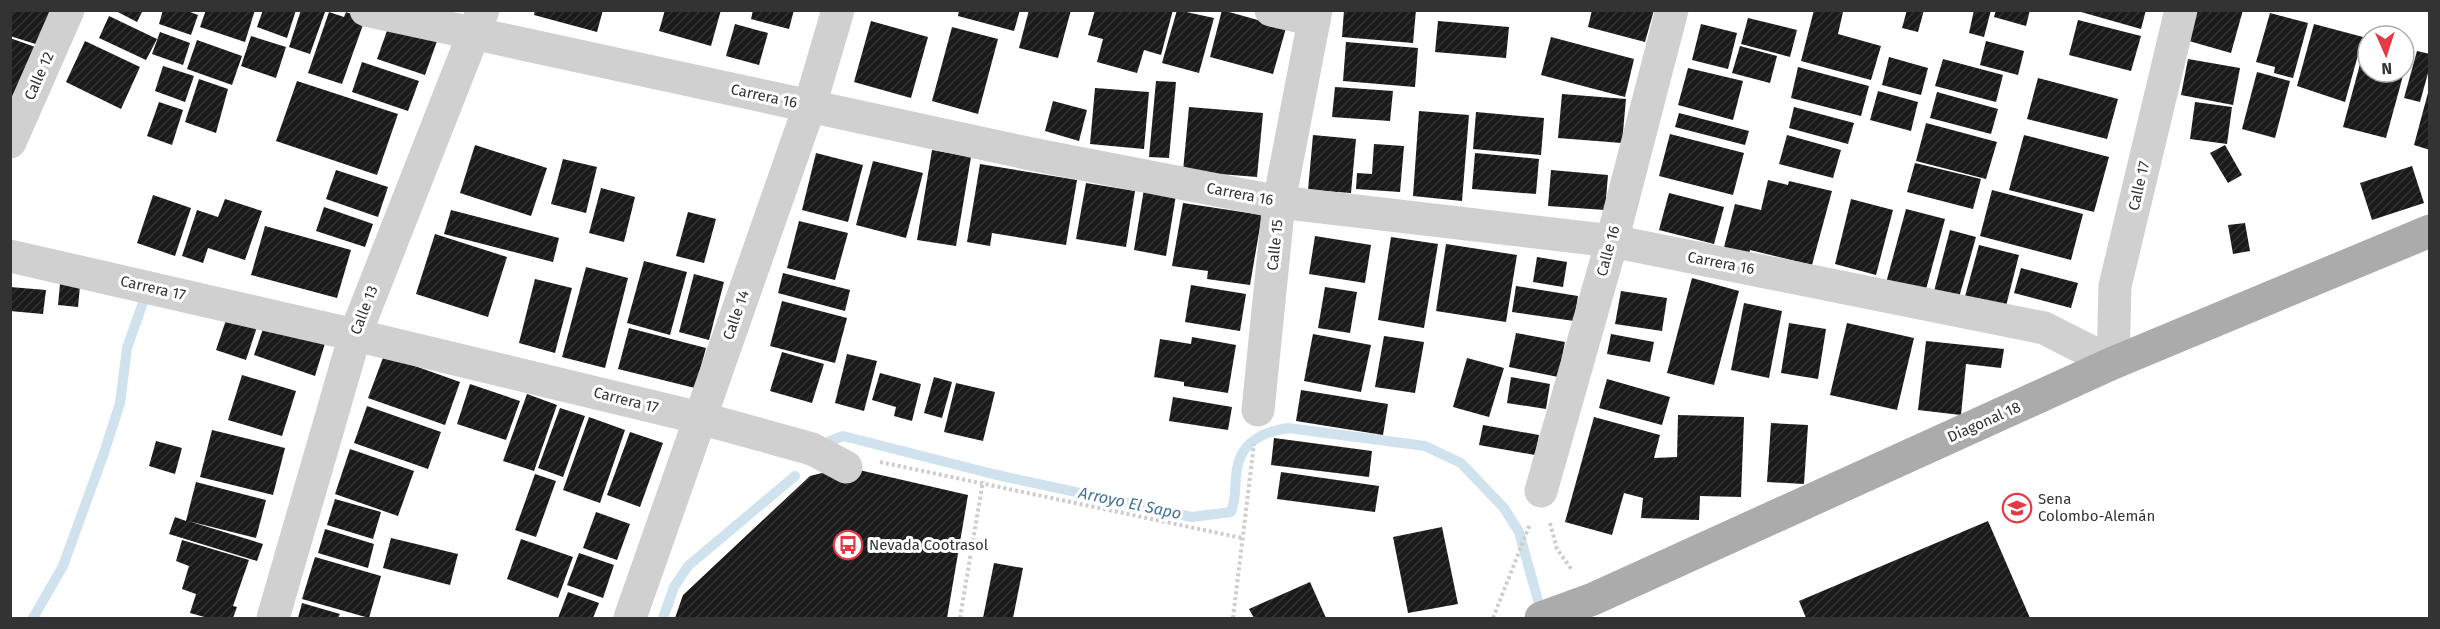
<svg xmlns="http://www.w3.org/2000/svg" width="2440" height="629" font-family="'Fira Sans',sans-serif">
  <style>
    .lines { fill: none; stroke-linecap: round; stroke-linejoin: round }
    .stream { stroke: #cfe2ee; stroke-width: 10 }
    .building { fill: url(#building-hatch) }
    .path { stroke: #cdcdcd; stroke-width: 4; stroke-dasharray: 3 3; stroke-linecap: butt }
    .minor { stroke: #d0d0d0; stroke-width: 33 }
    .major { stroke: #ababab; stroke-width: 33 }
    .labels { text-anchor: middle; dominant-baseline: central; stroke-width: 6; stroke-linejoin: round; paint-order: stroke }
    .street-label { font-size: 15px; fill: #333; stroke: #fff }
    .poi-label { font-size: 15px; fill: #333; stroke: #fff; text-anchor: start }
    .water-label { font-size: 16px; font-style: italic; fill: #3f7597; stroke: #fff }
  </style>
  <defs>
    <pattern id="building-hatch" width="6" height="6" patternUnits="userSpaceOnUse" patternTransform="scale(1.5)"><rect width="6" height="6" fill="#1a1a1a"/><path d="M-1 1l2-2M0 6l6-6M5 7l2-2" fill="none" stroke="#333"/></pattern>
  </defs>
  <rect width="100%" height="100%" fill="#fff"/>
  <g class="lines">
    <path class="stream" d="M830,441l13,-5 154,39 195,42 39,-5c7,-17 2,-35 8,-51 7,-22 29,-30 49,-33l137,18 36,17 43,45 15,24 20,72
      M33,618l30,-52 41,-113 16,-50 7,-55 20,-57
      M663,618l11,-31 14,-21 107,-90"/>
  </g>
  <path class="building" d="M10,10h47l-12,37 -35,-11z
    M114,10h29l-6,12z
    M163,10h22l13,5 -7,20 -32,-11z
    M206,10h49l-10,32 -45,-15z
    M263,10h33l-9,28 -30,-11z
    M301,10l24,2 -15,42 -21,-7z
    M535,10h68l-6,22 -63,-17z
    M665,10h56l-10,36 -52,-15z
    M753,10h41l-5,19 -38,-10z
    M959,10h61l-6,21 -56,-15z
    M1029,10h42l-13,48 -39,-10z
    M1095,10h78l-12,45 -17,-5 -7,23 -40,-11 6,-23 -15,-4z
    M1177,10l37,8 -15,55 -37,-10z
    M1222,10l64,18 -13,46 -63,-17z
    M1344,10h72l-3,33 -71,-6z
    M1592,10h62l-9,32 -57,-15z
    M1814,10l29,2 -5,22 43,12 -10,34 -70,-19z
    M1907,10h17l-6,22 -16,-4z
    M1974,10h17l-7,27 -15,-4z
    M1996,10h34l-4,16 -32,-9z
    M2074,10h72l-5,19z
    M2197,10h46l-12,43 -42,-12z
    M329,12l15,5 2,-5 19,7 -23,65 -34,-11z
    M2270,13l38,10 -15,55 -19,-5 1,-6 -19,-5z
    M109,16l48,23 -11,21 -47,-22z
    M1748,18l49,12 -7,27 -49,-13z
    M2078,20l63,16 -10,35 -62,-16z
    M871,21l57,16 -17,61 -57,-16z
    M1438,21l71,6 -3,31 -71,-6z
    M735,24l33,9 -9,32 -33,-9z
    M1701,24l36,9 -9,36 -36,-9z
    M2314,24l49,13 -18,65 -48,-16z
    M389,25l48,16 -12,34 -48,-16z
    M952,27l46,12 -20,75 -46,-13z
    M160,32l30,11 -7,22 -31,-11z
    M251,36l35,11 -10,31 -35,-12z
    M1551,37l83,22 -9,38 -84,-22z
    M10,38l31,11 -17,51 -14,-5z
    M2367,38l1,34h36l-18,66 -43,-11z
    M197,40l45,16 -10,29 -45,-16z
    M85,41l55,26 -19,42 -55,-27z
    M1986,41l38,10 -6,24 -38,-10z
    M1346,42l72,6 -3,39 -72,-6z
    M2404,42l7,1 -6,25h-1z
    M1740,46l37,10 -7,27 -38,-10z
    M2417,51l13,3v12l-10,36 -16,-4z
    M1889,57l39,11 -7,27 -39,-10z
    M1943,59l60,16 -7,27 -61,-16z
    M2188,59l52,9 -7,37 -52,-10z
    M362,62l57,19 -11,30 -56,-19z
    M163,66l31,10 -9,26 -30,-11z
    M1798,67l71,19 -8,30 -70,-18z
    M1688,68l55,13 -10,39 -55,-15z
    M2257,72l33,9 -15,57 -33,-9z
    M2038,78l80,21 -11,40 -80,-20z
    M199,79l29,10 -12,44 -31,-11z
    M297,81l101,33 -21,61 -101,-34z
    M1156,81l20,1 -7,76 -20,-1z
    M1335,87l58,4 -3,30 -58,-4z
    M1095,88l54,4 -5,57 -54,-5z
    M2429,89h1v61l-16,-5z
    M1878,91l40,11 -7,29 -41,-11z
    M1937,92l61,17 -7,25 -61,-16z
    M1562,94l64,5 -4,44 -64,-5z
    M1053,101l34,9 -8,31 -34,-10z
    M159,102l24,8 -11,35 -25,-9z
    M2195,102l37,5 -5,37 -37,-5z
    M1189,107l74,6 -6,64 -74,-6z
    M1794,107l60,16 -6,21 -59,-16z
    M1419,111l50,4 -7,86 -49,-5z
    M1476,112l68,6 -3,37 -68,-6z
    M1679,113l70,18 -4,14 -70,-18z
    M1926,123l71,19 -11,37 -70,-18z
    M1670,134l74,19 -11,42 -74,-19z
    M1313,135l43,4 -5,54 -43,-3z
    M1787,135l54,15 -8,28 -54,-14z
    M2024,135l85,22 -15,55 -85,-22z
    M1374,144l30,2 -4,46 -44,-3 1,-16 15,1z
    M475,145l72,23 -16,48 -71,-23z
    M2225,145l17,30 -14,8 -18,-30z
    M932,150l39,7 -15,89 -39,-6z
    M816,153l47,12 -15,57 -46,-12z
    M1475,153l64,6 -3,35 -64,-5z
    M563,159l34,8 -11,46 -35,-9z
    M873,161l50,12 -17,65 -50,-13z
    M1915,163l66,16 -8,30 -66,-17z
    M980,164l97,16 -11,65 -74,-12 -2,13 -23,-4z
    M2412,166l12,37 -52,17 -12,-37z
    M336,170l52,17 -10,30 -52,-18z
    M1551,170l57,5 -3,35 -57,-4z
    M1768,180l20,5 1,-4 43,10 -20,74 -62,-15 -3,11 -25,-6 13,-51 26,6z
    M1086,183l49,8 -9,56 -50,-8z
    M601,188l34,9 -11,45 -35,-9z
    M1144,189l32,6 -10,61 -32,-6z
    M1992,190l91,24 -12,46 -91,-24z
    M1669,193l55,14 -10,37 -55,-14z
    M153,195l38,13 -16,48 -38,-13z
    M225,199l37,12 -17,49 -37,-12 -5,15 -21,-7 15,-46 21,7z
    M1851,199l42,11 -17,65 -41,-11z
    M1183,203l79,12 -12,70 -43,-6 1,-8 -36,-5z
    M324,207l49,17 -8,23 -49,-16z
    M1906,209l39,10 -20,74 -39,-10z
    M451,210l108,28 -6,24 -109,-28z
    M688,212l28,7 -12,44 -28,-7z
    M799,221l49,12 -13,47 -48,-12z
    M2245,223l5,28 -17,3 -5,-29z
    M265,226l86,24 -14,48 -86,-23z
    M1950,230l26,7 -18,64 -25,-6z
    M435,234l72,23 -19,60 -72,-23z
    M1315,236l56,9 -6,38 -56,-9z
    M1391,237l47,7 -14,84 -46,-8z
    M1446,244l71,11 -11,67 -70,-11z
    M1979,245l40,10 -14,55 -41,-10z
    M1537,257l30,5 -4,25 -30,-5z
    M644,261l43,11 -17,63 -43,-12z
    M586,267l42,11 -23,90 -43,-11z
    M2021,268l57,15 -7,25 -57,-15z
    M783,273l67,17 -5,21 -67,-18z
    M694,274l30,8 -15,58 -30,-8z
    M1692,278l47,13 -25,94 -47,-12z
    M535,279l37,9 -17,65 -36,-10z
    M60,284l20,2 -2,21 -20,-2z
    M1191,285l55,9 -6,37 -55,-9z
    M1516,286l62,10 -4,25 -62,-9z
    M10,287l36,3 -3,24 -33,-3z
    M1325,287l32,5 -7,41 -32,-5z
    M1621,291l46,7 -5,33 -47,-7z
    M782,301l65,17 -12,45 -65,-17z
    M1744,303l38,8 -13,67 -38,-8z
    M227,317l30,10 -11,33 -30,-10z
    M266,320l60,20 -11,36 -61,-21z
    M1789,323l37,6 -8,50 -37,-6z
    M1847,323l67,15 -17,72 -67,-15z
    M629,328l77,20 -11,40 -77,-19z
    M1516,333l49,9 -7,35 -49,-10z
    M1313,334l58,11 -10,47 -57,-11z
    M1611,334l43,8 -4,20 -43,-8z
    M1384,336l40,6 -9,51 -40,-6z
    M1192,337l44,8 -8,48 -44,-7v-4l-30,-5 6,-38 31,5z
    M1926,341l78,8 -3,19 -35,-4 -5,51 -43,-5z
    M782,352l42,12 -12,39 -42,-12z
    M847,354l30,7 -13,50 -29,-8z
    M384,355l76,27 -15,43 -77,-27z
    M1467,358l37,10 -15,49 -36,-10z
    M880,373l41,11 -9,37 -18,-5 2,-9 -24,-7z
    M242,375l54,16 -14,45 -54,-16z
    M934,377l18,5 -10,36 -18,-5z
    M1511,377l39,7 -4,25 -39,-6z
    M1607,379l63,18 -8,28 -63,-17z
    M956,383l39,9 -12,49 -39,-9z
    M470,384l50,17 -14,39 -49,-16z
    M1301,390l87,14 -5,31 -87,-14z
    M527,394l30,11 -23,66 -31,-10z
    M1173,397l59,10 -4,23 -59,-9z
    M367,406l74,26 -13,37 -74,-26z
    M560,408l25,8 -22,61 -25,-9z
    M1678,415l66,2 -3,80 -41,-1 -1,24 -58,-2 2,-20 -19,-5 -12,42 -47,-13 29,-105 66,18 -6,23 23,-1z
    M589,417l36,13 -25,73 -37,-13z
    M1771,423l37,2 -4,59 -37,-2z
    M1483,425l56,10 -4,20 -56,-10z
    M212,430l73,18 -12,47 -73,-18z
    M630,432l33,11 -23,64 -33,-12z
    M1274,438l98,13 -3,26 -98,-12z
    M156,441l26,7 -7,26 -26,-8z
    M350,449l64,22 -16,45 -63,-22z
    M846,467l122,28 -21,123h-272l8,-23 127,-119z
    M1281,472l98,14 -4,26 -98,-13z
    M535,474l21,7 -20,56 -21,-7z
    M196,482l70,18 -10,38 -68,-17 75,23 -6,17 -88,-27 6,-17 11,4z
    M335,499l46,13 -8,27 -46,-14z
    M596,512l34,12 -13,36 -34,-12z
    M1988,521l42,97h-224l-7,-17z
    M1442,527l16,77 -50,9 -15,-76z
    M325,529l49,15 -6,24 -50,-15z
    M391,538l67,16 -8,31 -67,-17z
    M521,539l52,18 -15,41 -51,-19z
    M182,540l67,20 -16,46 4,1 -4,11h-25l-18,-5 6,-19 -14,-5 7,-23 -13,-5z
    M579,553l35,12 -11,33 -36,-13z
    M315,557l66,19 -12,42 -67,-19z
    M994,563l29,5 -10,50h-30z
    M1310,582l16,36h-72l-5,-9z
    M568,592l31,11 -6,15h-35z
    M302,603l38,11 -2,4h-40z"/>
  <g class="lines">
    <path class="path" d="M880,462l362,76
      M1550,523l7,26 15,21
      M960,618l23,-137
      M1233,618l21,-174
      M1493,618l37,-94"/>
    <path class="minor" d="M366,10l665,144 248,48 333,39 432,87 69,35 2,-77 66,-276
      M1271,10l43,10
      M10,142l58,-132
      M10,256l345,79 345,83 112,31 34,18
      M1258,410l21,-208 37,-192
      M1541,491l71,-250 60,-231
      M273,618l82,-283 128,-325
      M630,618l180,-513 28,-95"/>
    <path class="major" d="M1541,618l52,-19 520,-236 317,-132"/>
  </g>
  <defs>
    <g id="university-ring" transform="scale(1.5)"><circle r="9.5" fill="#fff" stroke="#e63946" stroke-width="1.5"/><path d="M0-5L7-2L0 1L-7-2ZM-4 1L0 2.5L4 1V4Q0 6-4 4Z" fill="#e63946"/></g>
    <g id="bus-ring" transform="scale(1.5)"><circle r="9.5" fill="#fff" stroke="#e63946" stroke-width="1.5"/><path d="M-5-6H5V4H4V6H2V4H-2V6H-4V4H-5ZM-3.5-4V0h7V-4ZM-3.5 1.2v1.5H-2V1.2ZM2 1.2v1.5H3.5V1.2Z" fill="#e63946"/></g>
  </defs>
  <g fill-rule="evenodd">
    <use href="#university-ring" x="2017" y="508"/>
    <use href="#bus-ring" x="848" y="545"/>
  </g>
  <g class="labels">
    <g class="street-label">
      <text transform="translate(39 76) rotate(-66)">Calle 12</text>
      <text transform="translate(764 96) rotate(12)">Carrera 16</text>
      <text transform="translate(2139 186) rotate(-77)">Calle 17</text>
      <text transform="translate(1240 194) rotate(11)">Carrera 16</text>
      <text transform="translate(1275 245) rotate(-84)">Calle 15</text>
      <text transform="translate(1608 251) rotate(-75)">Calle 16</text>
      <text transform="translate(1721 263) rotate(11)">Carrera 16</text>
      <text transform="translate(153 288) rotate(13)">Carrera 17</text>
      <text transform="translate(364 310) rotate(-69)">Calle 13</text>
      <text transform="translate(736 315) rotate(-71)">Calle 14</text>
      <text transform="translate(626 400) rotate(14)">Carrera 17</text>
      <text transform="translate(1984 422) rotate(-24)">Diagonal 18</text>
    </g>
    <g class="poi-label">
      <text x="2038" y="499">Sena<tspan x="2038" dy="17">Colombo-Alemán</tspan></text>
      <text x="869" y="545">Nevada Cootrasol</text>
    </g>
    <g class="water-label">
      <text transform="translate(1130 503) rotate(12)">Arroyo El Sapo</text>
    </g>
  </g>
  <rect width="2440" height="629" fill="none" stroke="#333333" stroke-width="24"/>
  <g transform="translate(2386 54) rotate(177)"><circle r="28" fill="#ffffff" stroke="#adadad" stroke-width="1.5"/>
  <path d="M0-4.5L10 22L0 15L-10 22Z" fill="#e63946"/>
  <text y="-9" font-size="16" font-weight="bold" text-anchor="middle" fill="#333333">N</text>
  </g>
</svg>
